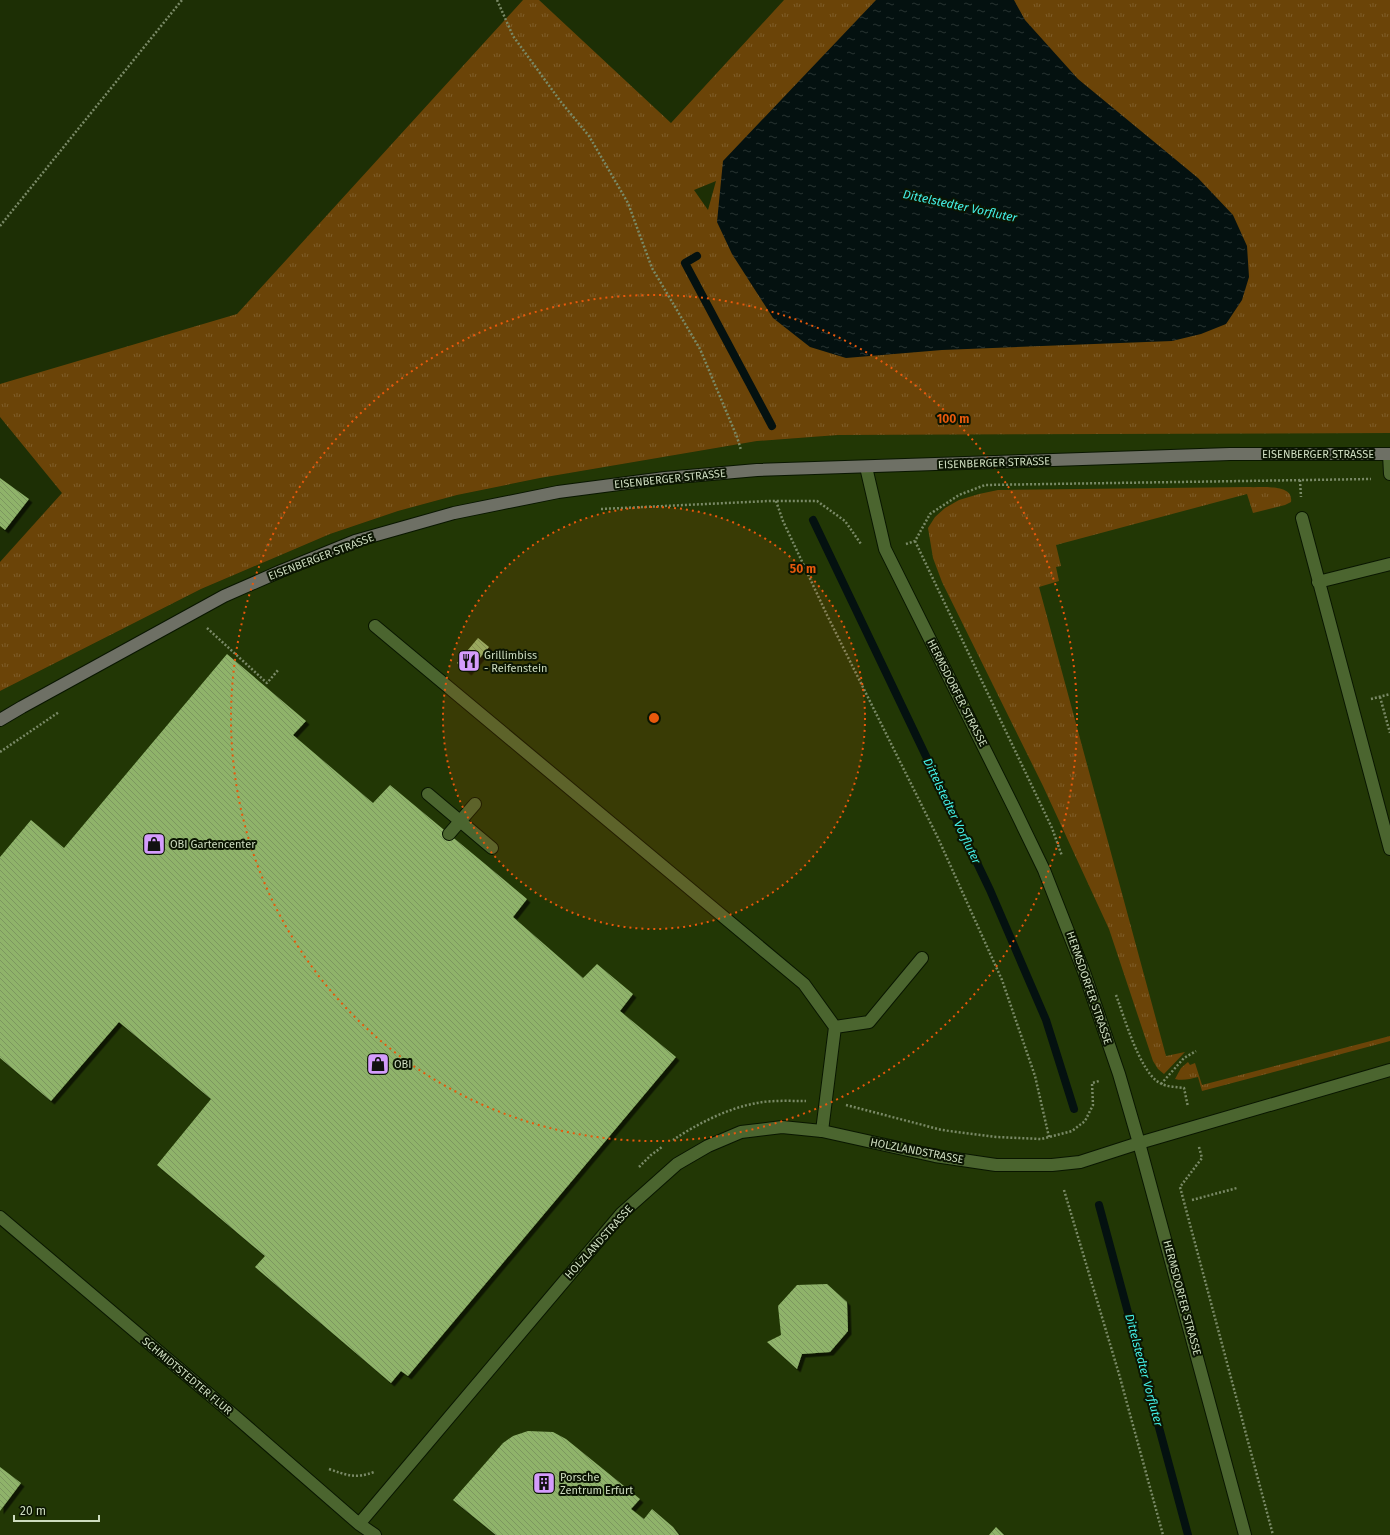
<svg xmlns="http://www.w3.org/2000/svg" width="1390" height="1535" font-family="'Fira Sans',sans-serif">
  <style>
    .built { fill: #223705 }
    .grass { fill: url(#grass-tufts); fill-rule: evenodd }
    .water { fill: url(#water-ripples) }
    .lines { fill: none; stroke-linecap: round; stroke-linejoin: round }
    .stream { stroke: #041110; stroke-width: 8 }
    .building { fill: url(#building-back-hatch); filter: url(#shadow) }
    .lane-casing { stroke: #091600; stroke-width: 14 }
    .street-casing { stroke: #091600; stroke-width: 14 }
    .secondary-casing { stroke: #091600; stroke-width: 14 }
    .path { stroke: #7a8a67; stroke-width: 2.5; stroke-dasharray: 2 2; stroke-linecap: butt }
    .lane { stroke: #4b652f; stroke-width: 12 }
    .street { stroke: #4b652f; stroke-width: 12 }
    .secondary { stroke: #6e7065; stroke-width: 12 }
    .ring { fill: none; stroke: #e8590c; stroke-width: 2; stroke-dasharray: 2 4 }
    .labels { text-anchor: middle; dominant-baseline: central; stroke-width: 4; stroke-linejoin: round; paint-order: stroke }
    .street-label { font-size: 11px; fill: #cddcbf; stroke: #0b1502 }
    .poi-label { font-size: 11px; fill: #cddcbf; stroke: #0b1502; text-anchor: start }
    .water-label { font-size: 12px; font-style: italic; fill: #44f0e7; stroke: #0b1502 }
    .centre { fill: #e8590c; stroke: #0b1502; stroke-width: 2 }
    .ring-label { font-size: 12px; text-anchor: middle; font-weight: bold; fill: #e8590c; stroke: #0b1502; stroke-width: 4; stroke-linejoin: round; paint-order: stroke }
  </style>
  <defs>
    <pattern id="grass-tufts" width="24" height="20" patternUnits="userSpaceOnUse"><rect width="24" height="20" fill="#6b4408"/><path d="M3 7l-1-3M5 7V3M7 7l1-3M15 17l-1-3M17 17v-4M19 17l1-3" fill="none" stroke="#7f5e2a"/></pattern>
    <pattern id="water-ripples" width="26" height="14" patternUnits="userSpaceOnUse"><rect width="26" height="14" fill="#041110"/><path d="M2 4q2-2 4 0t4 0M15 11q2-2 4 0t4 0" fill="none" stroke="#273331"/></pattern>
    <pattern id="building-back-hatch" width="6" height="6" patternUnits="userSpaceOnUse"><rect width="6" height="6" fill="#8fb36b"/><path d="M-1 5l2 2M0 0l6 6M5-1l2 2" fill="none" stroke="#7b975e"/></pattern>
    <filter id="shadow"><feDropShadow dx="3.5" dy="3.5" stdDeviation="0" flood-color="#0009"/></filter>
  </defs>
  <rect width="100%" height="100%" fill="#1d2f05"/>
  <path class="built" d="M1318,432l72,1v1102h-1390v-844l201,-102 129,-55 68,-23 59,-16 83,-17 217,-37 81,-6z"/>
  <path class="grass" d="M523,0h16l132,123 113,-123h606v433l-552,2 -81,6 -217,37 -83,17 -59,16 -68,23 -129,55 -201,102v-129l62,-69 -62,-76v-33l237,-70zM716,181l-8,29 -14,-20z
    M1248,487c13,1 46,-4 43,15l-6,3 -32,8 -6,-19 -191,51 5,21 -5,1 3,14 -20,6 127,469 19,-4 -21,22 -6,-5 -5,-8 -44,-132 -66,-143 -101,-204 -9,-24 -5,-30 7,-11 10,-9 14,-8 20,-6 19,-4z
    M1390,1036v5l-188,50 -4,-14c-8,2 -15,4 -23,2l6,-11 7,-6 2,3 5,-2 7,22z"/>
  <path class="water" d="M876,0h138l11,20 53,59 120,99 35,37 14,31 2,31 -7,23 -16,24 -25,10 -29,7 -230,9 -96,8 -36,-11 -37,-29 -41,-64 -15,-32 6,-61z"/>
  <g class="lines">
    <path class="stream" d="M697,256l-12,7 87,163
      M813,520l177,370 56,130 28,89
      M1099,1205l89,330"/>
  </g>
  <path class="building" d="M0,478l29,21 -24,31 -5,-4z
    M478,638l11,9 -21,25 -11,-9z
    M227,654l79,67 -13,14 80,68 17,-18 137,114 -14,18 70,61 14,-14 36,30 -13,17 56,46 -268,319 -7,-5 -10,12 -136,-116 10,-11 -108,-91 54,-66 -92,-77 -68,79 -51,-43v-201l31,-37 33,28z
    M827,1284l20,18 1,29 -18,21 -28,2 -5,15 -30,-27 14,-7 -3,-29 19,-21z
    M528,1431l25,1 13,7 74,60 -9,10 13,10 8,-10 21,18 6,8h-183l-43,-35 50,-57 10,-7z
    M0,1467l21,16 -21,28z
    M996,1527l8,8h-15z"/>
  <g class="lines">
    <g class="lane-casing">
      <path id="lane" d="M1389,454l1,20
        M1302,518l88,331
        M1318,582l72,-18
        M375,626l429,358 31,43 -13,104
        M835,1027l34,-5 53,-64
        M1139,1143l251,-73"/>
    </g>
    <g class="street-casing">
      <path id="street" d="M866,467l19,82 129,259 30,62 40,102 35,102 20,69 106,392
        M428,794l64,54
        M449,834l26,-30
        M0,1217l236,200 123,107 16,11
        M359,1524l262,-310 56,-50 31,-18 33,-14 41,-5 40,4 113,25 61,9h56l28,-3 59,-19"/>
    </g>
    <g class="secondary-casing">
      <path id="secondary" d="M0,720l22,-13 202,-111 57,-25 74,-30 99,-28 104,-21 107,-14 92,-8 473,-16h160"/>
    </g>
    <path class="path" d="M497,0l16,36 48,66 28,34 39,67 24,65 48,81 37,88 4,13
      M0,226l182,-226
      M1300,480l1,17
      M776,501l7,20 44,94 111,223 64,142 33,96 14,61
      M601,509l168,-8h48l28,20 16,23
      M915,541l137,287 10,28
      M906,544l9,-3 15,-27 29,-19 26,-10 386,-6
      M207,628l60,55 12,-14
      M1380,697l10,36
      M1371,699l19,-5
      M0,752l59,-40
      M1116,995c8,21 24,78 44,88 6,4 17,4 24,5l4,19
      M1161,1084l23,-26 12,-7
      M846,1105l96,25 54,7 45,2 31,-8 13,-10 8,-16 -1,-22 7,-2
      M673,1140c24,-16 55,-32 84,-37 15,-3 33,-2 49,-2
      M1199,1147l3,11 -22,29 93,348
      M639,1167l12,-12 11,-8
      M1064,1190l55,184 44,161
      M1192,1200l45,-12
      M329,1469c17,6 27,10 45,3"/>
    <use href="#lane" class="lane"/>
    <use href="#street" class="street"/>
    <use href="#secondary" class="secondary"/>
  </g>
  <circle cx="654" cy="718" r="211" fill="#e8590c" fill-opacity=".12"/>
  <g class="ring">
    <circle cx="654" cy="718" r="211"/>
    <circle cx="654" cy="718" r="423"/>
  </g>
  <defs>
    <g id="restaurant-square" transform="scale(1.15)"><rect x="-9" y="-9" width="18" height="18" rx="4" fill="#d49cfc" stroke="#0b1502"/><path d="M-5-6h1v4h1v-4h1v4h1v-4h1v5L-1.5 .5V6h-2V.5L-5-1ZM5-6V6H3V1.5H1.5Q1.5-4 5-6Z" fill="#111"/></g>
    <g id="shop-square" transform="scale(1.15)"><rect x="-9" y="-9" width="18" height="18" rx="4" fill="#d49cfc" stroke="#0b1502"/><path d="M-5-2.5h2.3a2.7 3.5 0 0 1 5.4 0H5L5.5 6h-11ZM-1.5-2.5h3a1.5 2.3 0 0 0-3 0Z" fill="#111"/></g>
    <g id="building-square" transform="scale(1.15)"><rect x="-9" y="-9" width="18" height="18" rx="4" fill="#d49cfc" stroke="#0b1502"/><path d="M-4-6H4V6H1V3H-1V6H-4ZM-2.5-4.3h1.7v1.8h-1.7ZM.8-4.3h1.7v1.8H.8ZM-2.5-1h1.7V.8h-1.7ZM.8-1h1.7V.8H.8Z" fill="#111"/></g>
  </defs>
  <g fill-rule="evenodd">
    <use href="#restaurant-square" x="469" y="661"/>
    <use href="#shop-square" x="154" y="844"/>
    <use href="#shop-square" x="378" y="1064"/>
    <use href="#building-square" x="544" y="1483"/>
  </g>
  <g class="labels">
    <g class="street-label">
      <text x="1318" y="454">EISENBERGER STRASSE</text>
      <text transform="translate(994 463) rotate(-2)">EISENBERGER STRASSE</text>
      <text transform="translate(670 479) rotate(-6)">EISENBERGER STRASSE</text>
      <text transform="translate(321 557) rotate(-21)">EISENBERGER STRASSE</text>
      <text transform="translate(957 693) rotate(63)">HERMSDORFER STRASSE</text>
      <text transform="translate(1089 988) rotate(71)">HERMSDORFER STRASSE</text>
      <text transform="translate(917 1151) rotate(11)">HOLZLANDSTRASSE</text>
      <text transform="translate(599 1242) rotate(-48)">HOLZLANDSTRASSE</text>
      <text transform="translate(1182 1298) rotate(75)">HERMSDORFER STRASSE</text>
      <text transform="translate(187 1376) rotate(40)">SCHMIDTSTEDTER FLUR</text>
    </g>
    <g class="poi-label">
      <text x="484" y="655">Grillimbiss<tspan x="484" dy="13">- Reifenstein</tspan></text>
      <text x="170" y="844">OBI Gartencenter</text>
      <text x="394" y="1064">OBI</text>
      <text x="560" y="1477">Porsche<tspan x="560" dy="13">Zentrum Erfurt</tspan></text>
    </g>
    <g class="water-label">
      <text transform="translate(960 206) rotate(12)">Dittelstedter Vorfluter</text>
      <text transform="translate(952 811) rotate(64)">Dittelstedter Vorfluter</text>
      <text transform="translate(1144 1370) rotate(75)">Dittelstedter Vorfluter</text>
    </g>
  </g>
  <circle cx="654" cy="718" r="6" class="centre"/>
  <g class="ring-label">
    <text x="953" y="423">100 m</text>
    <text x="803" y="573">50 m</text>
  </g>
  <path d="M14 1515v6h85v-6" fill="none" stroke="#cddcbf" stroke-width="2"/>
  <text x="20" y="1515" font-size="12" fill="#cddcbf" stroke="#0b1502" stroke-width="3" paint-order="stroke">20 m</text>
</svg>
